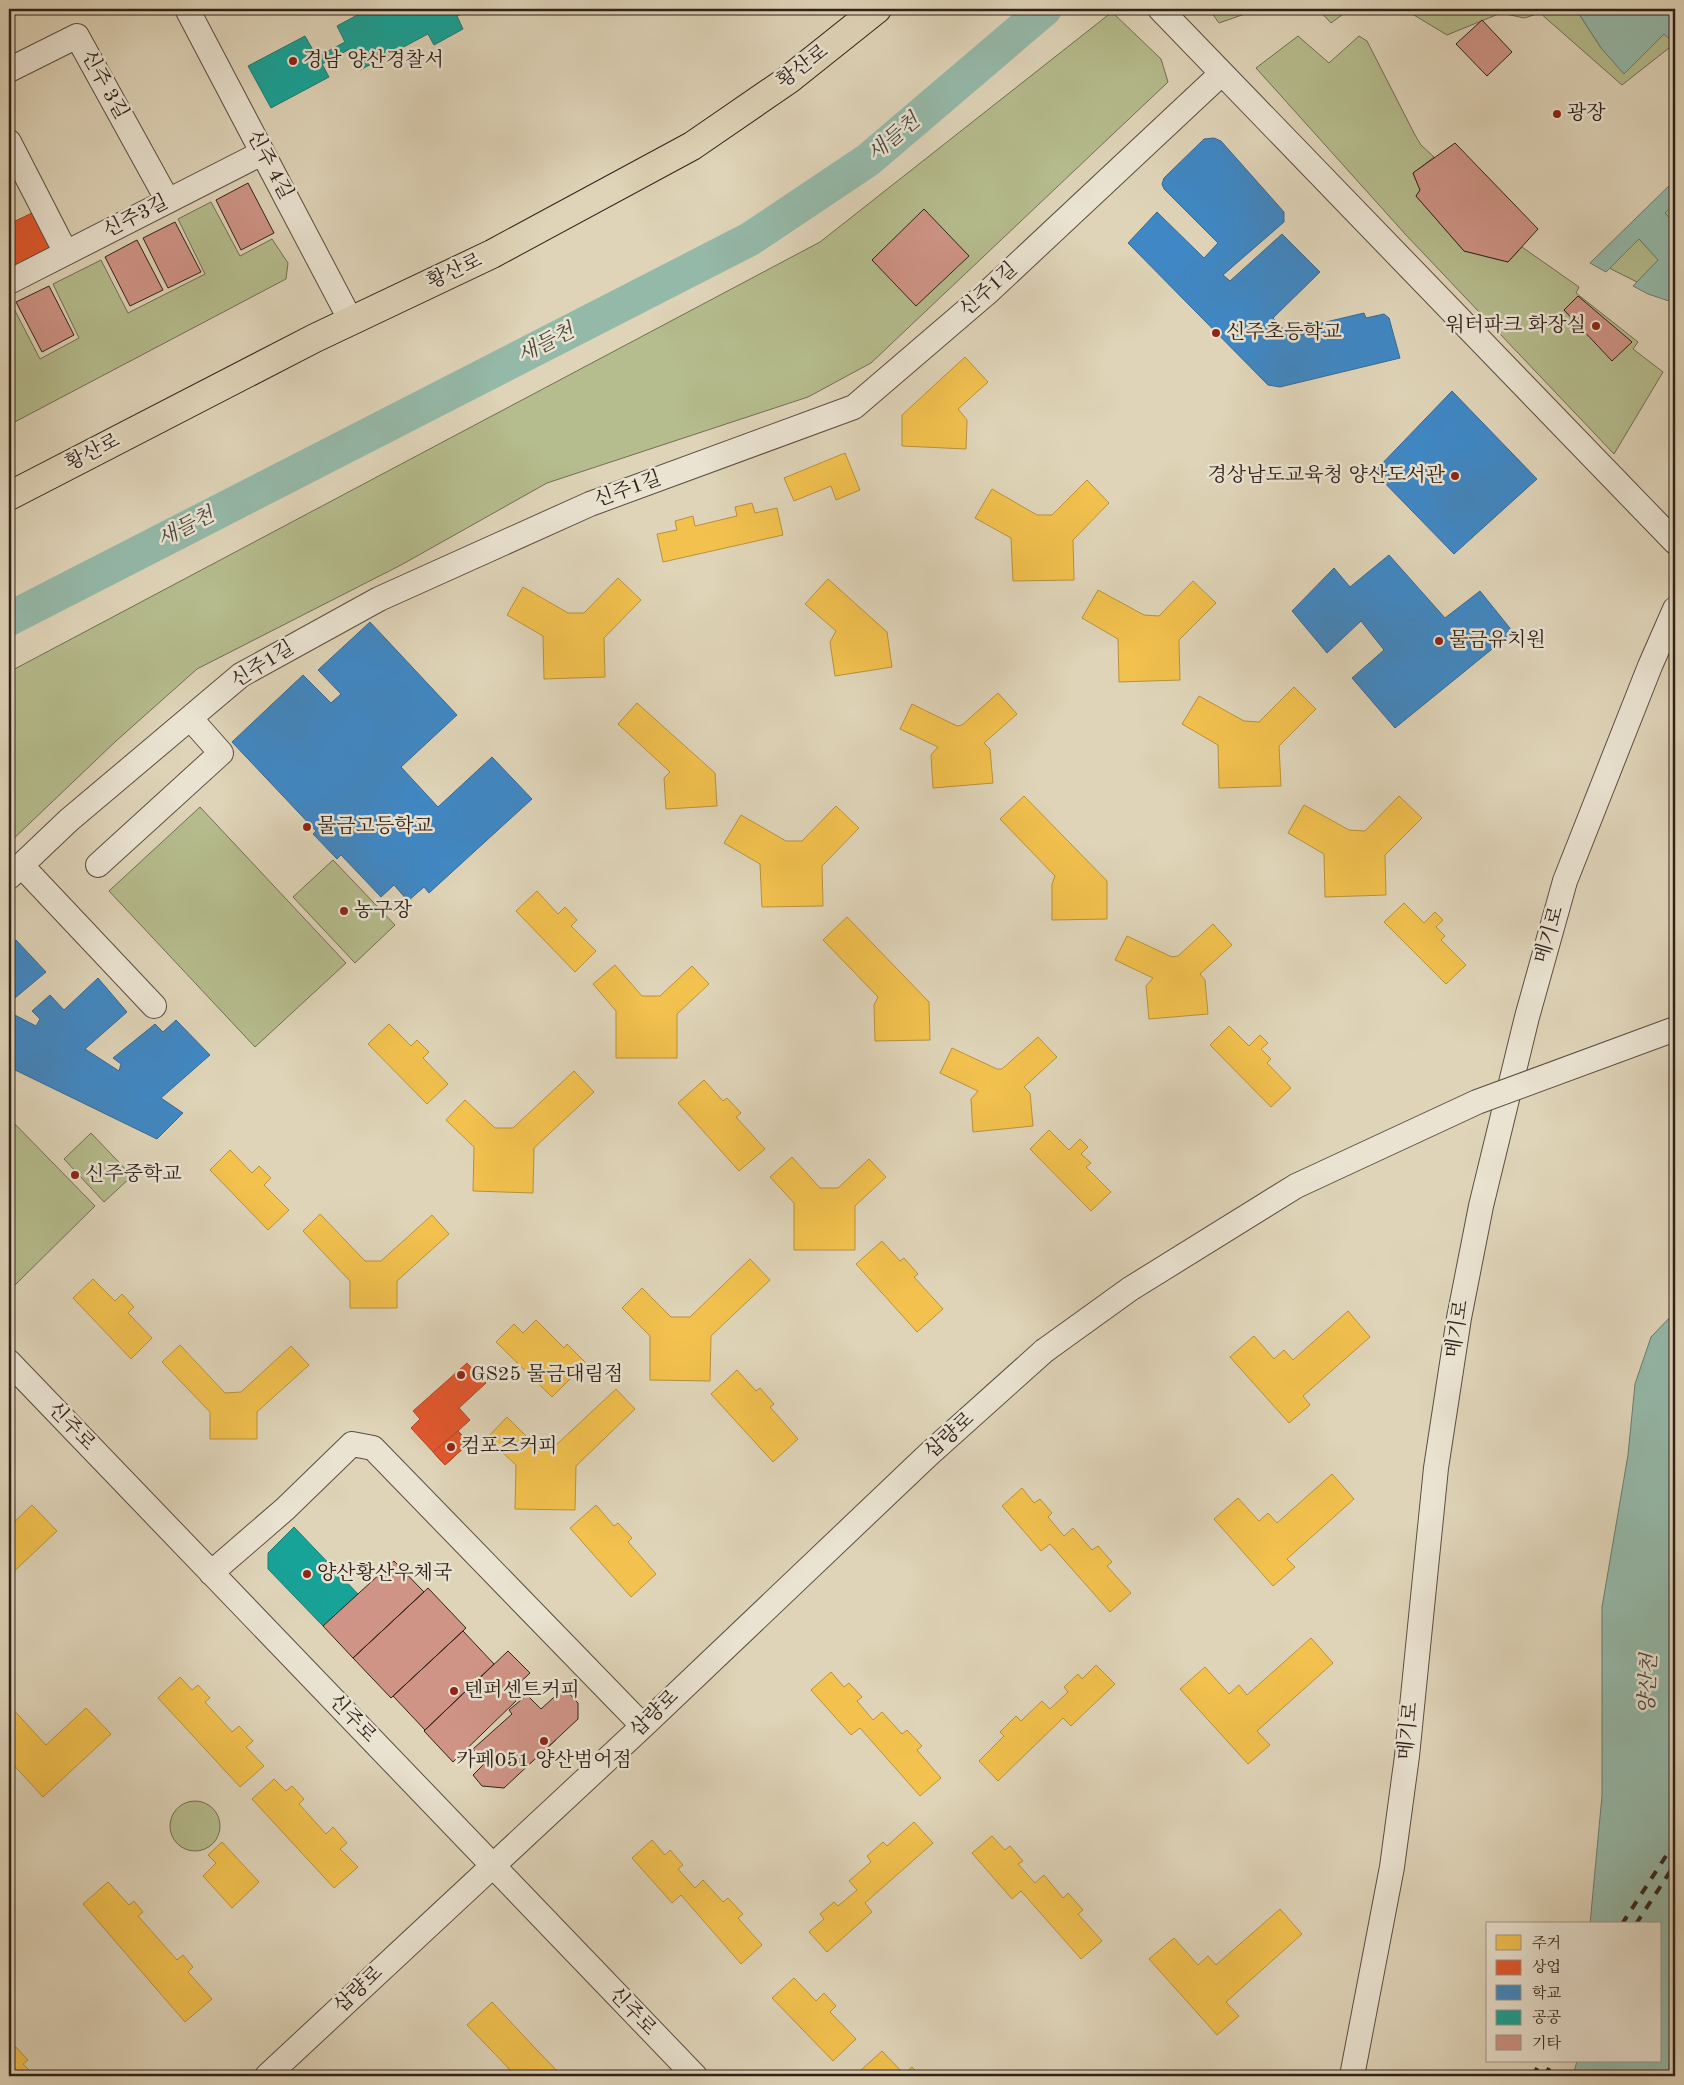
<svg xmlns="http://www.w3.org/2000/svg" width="1684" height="2085" font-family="'Old Standard TT','Noto Serif KR',serif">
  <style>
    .green { fill: #b5bc8d; stroke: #726e54 }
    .water { fill: #95b9a9; stroke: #6d7c70 }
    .homes { fill: #f2c14e; stroke: #b8913e }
    .shops { fill: #e4572e; stroke: #ae4728 }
    .schools { fill: #3f88c5; stroke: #3a6992 }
    .public { fill: #17a398; stroke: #1e7c72 }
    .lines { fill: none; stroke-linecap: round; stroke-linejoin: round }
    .river { stroke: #95b9a9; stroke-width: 34 }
    .building { fill: #cf9486; stroke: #30211a }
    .minor-casing { stroke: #5c4e42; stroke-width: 26 }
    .major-casing { stroke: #30211a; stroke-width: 30 }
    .minor { stroke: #eae3d1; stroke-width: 24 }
    .major { stroke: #dfd4b8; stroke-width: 28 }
    .rail { stroke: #30211a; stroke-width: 4; stroke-dasharray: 9 9; stroke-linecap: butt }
    .minor-bridge-casing { stroke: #5c4e42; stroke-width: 26; stroke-linecap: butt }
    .minor-bridge { stroke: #eae3d1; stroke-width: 24 }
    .poi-dot { fill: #8f2418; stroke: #eae3d1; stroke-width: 2 }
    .labels { text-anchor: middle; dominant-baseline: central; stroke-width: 5; stroke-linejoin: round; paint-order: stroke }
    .poi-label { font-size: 20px; fill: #30211a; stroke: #eae3d1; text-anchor: start }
    .street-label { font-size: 20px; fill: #30211a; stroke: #eae3d1 }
    .water-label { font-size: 21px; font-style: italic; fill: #49473e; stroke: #eae3d1 }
  </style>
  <rect width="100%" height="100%" fill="#dfd4b8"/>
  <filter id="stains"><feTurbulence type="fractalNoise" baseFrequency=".004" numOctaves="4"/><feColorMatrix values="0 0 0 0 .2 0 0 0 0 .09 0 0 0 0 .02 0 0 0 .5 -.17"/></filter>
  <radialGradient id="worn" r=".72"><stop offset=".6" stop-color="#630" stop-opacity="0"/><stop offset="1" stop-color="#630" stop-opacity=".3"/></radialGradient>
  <path class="green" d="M1209,9h50l-40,14z
    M1318,9h32l-19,14z
    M1404,9h172l25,39 64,-14 10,10v10l-6,-6 -47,37 -82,-72 -16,5 -23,-5 -54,22z
    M1112,12l49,47 7,23 -297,281 -63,34 -261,86 -146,82 -204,104 -81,72 -107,102v-171l811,-430z
    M1298,36l31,27 30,-27 8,5 48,94 6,10 13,12 -21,16 7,17 -4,6 48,55 44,11 14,-15 57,40 -3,6 62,49 -5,7 30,23 -49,82 -208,-219 -150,-167z
    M211,202l29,54 32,-17 16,24 -2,16 -277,146v-118l3,-2 28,54 39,-21 -26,-54 48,-24 27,53 77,-39 -27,-55z
    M1675,203v21l-10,-11z
    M1639,239l20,21 -22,22 -28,-14z
    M200,807l146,156 -91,84 -146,-156z
    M333,860l62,65 -40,38 -62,-66z
    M9,1118l86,88 -83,82 -3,-3z
    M91,1133l41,43 -28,26 -40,-43z
    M170 1826a25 25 0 1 1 50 0a25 25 0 1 1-50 0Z"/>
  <path class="water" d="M1576,9h99v35l-11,-10 -40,40 -23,-26z
    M1675,180v23l-10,10 10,11v79l-27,-9 -15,-8 25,-26 -19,-21 -33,33 -16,-9z
    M1675,1308v768h-102l4,-15h83v-137h-70l12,-128v-189l26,-152 7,-71 16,-47 23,-24z"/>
  <path class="homes" d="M965,357l23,25 -30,27 9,11 -1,29 -64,-3v-31z
    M845,453l15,37 -24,10 -5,-14 -37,15 -10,-23z
    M1087,480l22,23 -36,37 1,40 -61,1 -2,-43 -36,-20 17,-29 45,26h15z
    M752,503l3,10 22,-5 6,27 -120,27 -6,-28 20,-4 -2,-9 18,-5 2,10 42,-10 -2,-9z
    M618,578l23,22 -37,38 1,39 -61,2 -1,-43 -36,-21 16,-28 45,26h16z
    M828,579l59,53 5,35 -57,9 -5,-34 6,-11 -31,-27z
    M1193,581l23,22 -37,37 1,40 -61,2 -1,-43 -36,-21 16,-28 46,25 15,1z
    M1294,687l22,22 -37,37 2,40 -62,2 -1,-43 -36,-21 17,-28 45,25 15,1z
    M998,693l19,21 -33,29 6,6 3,34 -60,5 -2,-33 7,-8 -38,-18 12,-25 45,22 5,-1z
    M637,703l78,70 2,33 -51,3 -2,-31 6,-6 -52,-48z
    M1024,796l83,85v38l-55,1v-36l3,-8 -55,-57z
    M1399,796l23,22 -37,37 1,40 -61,2 -1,-43 -36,-21 16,-28 45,25 16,1z
    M836,806l23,22 -37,38 1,40 -61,1 -2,-43 -36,-21 17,-28 45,26h16z
    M537,891l21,23 7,-7 12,13 -6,6 25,25 -21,21 -59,-61z
    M1404,903l20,20 11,-11 8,8 -7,7 9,9 -4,4 25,25 -20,19 -62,-62z
    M847,917l82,85 1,38 -55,1 -1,-36 4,-8 -55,-57z
    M1213,924l19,21 -32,29 5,6 3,34 -59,5 -3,-33 7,-8 -38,-18 12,-24 45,21 6,-1z
    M615,965l27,31h18l32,-30 17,18 -32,30v44h-61v-47l-23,-27z
    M389,1024l22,22 6,-6 12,12 -6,6 25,26 -21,20 -59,-60z
    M1229,1026l20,20 11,-11 8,8 -7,6 10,10 -4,4 24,25 -20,19 -61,-62z
    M1038,1037l19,20 -33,30 6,6 3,33 -60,6 -2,-33 7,-8 -38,-18 12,-25 45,21h5z
    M574,1071l20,21 -60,56 -1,45 -60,-2 1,-44 -28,-27 19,-20 30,28h18z
    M704,1080l19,21 4,-3 14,15 -5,4 29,32 -26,22 -61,-68z
    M1049,1130l20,20 11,-11 8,8 -7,7 10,9 -5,4 25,25 -20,19 -61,-62z
    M230,1150l22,23 7,-7 12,12 -7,7 25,25 -21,20 -58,-60z
    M792,1157l28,31h18l31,-29 17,18 -31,29v44h-61v-47l-24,-26z
    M320,1214l45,47h16l51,-46 17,19 -52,47v27h-47v-27l-47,-50z
    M882,1241l18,20 4,-3 14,16 -4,3 29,32 -26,23 -61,-68z
    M750,1259l20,21 -59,56 -1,45 -60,-1v-44l-28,-28 20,-20 29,29h19z
    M93,1279l22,22 7,-7 12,13 -6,6 24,25 -21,21 -58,-61z
    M1348,1311l22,26 -67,59 7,9 -21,18 -59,-66 24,-21 20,23 10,-9 9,10z
    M536,1320l28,28 3,-4 19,19 -34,34 -56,-55 18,-18 9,9z
    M180,1345l45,48 16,-1 50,-46 18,19 -52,47v27h-47v-27l-48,-50z
    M737,1370l19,21 4,-3 14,16 -4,3 28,32 -25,23 -62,-68z
    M616,1389l19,20 -59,57 -1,44 -60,-1 1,-44 -29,-27 20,-21 29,29h19z
    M1332,1474l22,25 -67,60 8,8 -22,19 -59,-67 24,-21 21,23 9,-8 9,10z
    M1022,1488l12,15 6,-4 12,14 -4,4 16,19 9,-8 19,22 6,-4 14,16 -5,4 24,27 -21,19 -60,-68 -9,7 -39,-45z
    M32,1505l25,26 -48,45v-49z
    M596,1505l18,21 4,-3 14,15 -4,4 28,32 -25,23 -61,-69z
    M1311,1638l22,25 -76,68 13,14 -22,19 -68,-75 25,-22 24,27 10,-9 8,10z
    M1096,1665l19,19 -44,42 -8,-8 -65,63 -19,-20 25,-25 -4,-4 16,-16 5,5 21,-20 8,8 18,-17 -4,-5 14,-13 4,5z
    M831,1672l13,15 5,-4 13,14 -5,4 16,19 9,-8 20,22 5,-4 15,16 -5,4 24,28 -21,18 -60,-68 -9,7 -40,-45z
    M180,1677l12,13 6,-5 12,13 -5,4 27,30 7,-6 14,15 -7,6 18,19 -24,21 -82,-89z
    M9,1705l37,40 40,-37 25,26 -68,63 -34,-37z
    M274,1779l12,12 6,-5 12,13 -5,5 27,30 7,-7 14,16 -7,6 18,18 -24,21 -82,-89z
    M914,1822l19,21 -68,60 7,9 -45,40 -18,-20 15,-13 -4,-5 14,-12 4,4 19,-16 -8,-9 22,-19 -4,-6 16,-14 4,4z
    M992,1836l13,14 5,-4 13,15 -5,3 17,19 9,-8 19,23 5,-5 15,17 -5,4 24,27 -21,18 -60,-68 -9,8 -40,-46z
    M652,1840l13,15 5,-5 13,15 -5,4 17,19 8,-8 20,22 5,-4 15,16 -5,4 24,27 -21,19 -60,-69 -9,8 -40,-45z
    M222,1842l37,40 -27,26 -29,-32 13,-13 -8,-8z
    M108,1882l21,23 5,-4 9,11 -5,4 39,44 6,-5 10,12 -5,5 24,27 -27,23 -102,-118z
    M1280,1909l22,25 -76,68 13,14 -22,19 -68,-76 25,-21 24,27 10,-9 8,9z
    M794,1978l22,23 8,-8 12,13 -6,6 26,27 -23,22 -61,-63z
    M492,2002l42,45 28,29h-46l-49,-51z
    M16,2047l12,13 -5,4 12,12h-26v-25z
    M882,2051l22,23 8,-7 9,9h-55l-6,-5z"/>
  <path class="shops" d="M36,211l19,40 -46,23v-50z
    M467,1363l19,20 -27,25 11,12 -12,11 11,12 -24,22 -34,-37 9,-9 -7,-8z
    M458,1431l11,12 -24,22 -12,-13z
    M456,1678l11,12 -16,12 -10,-10z
    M546,1728l10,12 -13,12 -11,-11z"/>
  <path class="schools" d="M1214,138l7,3 63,71v10l-61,53 7,6 52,-47 38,38 -47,46 18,19 24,-6 -2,-6 51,-12 2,5 18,-4 5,4 11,40 -120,29 -12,-2 -140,-142 29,-31 47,46 14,-15 -54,-54 -2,-5 2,-6 40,-39z
    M1452,391l85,88 -83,75 -80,-82z
    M1389,555l56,63 35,-27 33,41 -118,96 -43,-50 32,-28 -23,-29 -34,32 -35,-42 42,-43 16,19z
    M370,622l87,93 -56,52 37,40 54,-50 40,42 -103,94 -5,-6 -16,14 -14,-16 -13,12 -40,-42 -4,4 -24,-25 3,-3 -84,-89 71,-67 28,28 10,-9 -23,-24z
    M16,940l30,32 -37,31v-57z
    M98,978l29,34 -42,37 34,22 2,-7 -8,-6 42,-34 8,8 13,-12 34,35 -49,43 22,15 -26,26 -148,-72v-55l27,14 4,-7 -8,-8 18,-16 14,15z"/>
  <path class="public" d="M359,9h112l-14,7 6,13 -29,16 -6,-11 -68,36 -10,-21 -28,15 7,13 -58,31 -23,-42 57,-30 12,21 28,-15 -8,-16 24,-13z
    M294,1527l64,67 -35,32 -55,-57v-16z"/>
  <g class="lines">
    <path class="river" d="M9,619l741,-380 118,-79 177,-151"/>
  </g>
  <path class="building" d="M1482,20l30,32 -25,24 -31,-32z
    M1455,143l83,86 -30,33 -44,-11 -48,-55 4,-6 -7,-17z
    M248,183l26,50 -33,17 -25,-50z
    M924,209l45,47 -53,50 -44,-46z
    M175,222l26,50 -33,16 -25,-50z
    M137,240l26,50 -33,16 -25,-49z
    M49,286l25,49 -32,17 -26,-50z
    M1578,296l54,46 -20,19 -48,-51z
    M394,1561l30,31 -71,66 -30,-32z
    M428,1588l38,40 -75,70 -38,-40z
    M463,1631l31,33 -69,66 -32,-34z
    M508,1651l22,22 -21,20 7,8 -63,61 -29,-31z
    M564,1688l14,15v16l-74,69 -22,-2 -9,-11 12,-12 -12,-14 39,-35 -3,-4 18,-15 14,14z"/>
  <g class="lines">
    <g class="minor-casing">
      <path id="minor" d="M187,9l164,312
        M1160,9l515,533
        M9,70l68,-34 91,165
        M9,142l57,111
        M9,282l253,-129
        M21,865l133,141
        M98,865l123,-112 -31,-35
        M9,877l60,-57 172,-145 138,-76 211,-95 264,-97 133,-114 234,-219
        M9,1362l686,714
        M211,1573l74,-64 67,-65 21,4 270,278
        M267,2076l376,-350 285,-271 116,-104
        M1352,2076l40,-209 15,-111 29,-288 23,-150 22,-112 46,-189 38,-136 85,-215 25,-57"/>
    </g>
    <g class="major-casing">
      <path id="major" d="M9,496l306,-158 177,-84 200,-108 96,-66 89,-71"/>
    </g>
    <use href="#minor" class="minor"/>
    <use href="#major" class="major"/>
    <path class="rail" d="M1622,1924l53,-82
      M1636,1924l39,-60
      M1533,2076l8,-15
      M1545,2076l8,-15"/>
    <g class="minor-bridge-casing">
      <path id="minor-bridge" d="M1044,1351l86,-62 166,-103 181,-84 198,-73"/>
    </g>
    <use href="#minor-bridge" class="minor-bridge"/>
  </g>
  <g class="poi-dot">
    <circle cx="293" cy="61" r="5"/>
    <circle cx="1557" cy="114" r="5"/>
    <circle cx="1596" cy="326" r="5"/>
    <circle cx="1216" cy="333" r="5"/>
    <circle cx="1455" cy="476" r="5"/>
    <circle cx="1439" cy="641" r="5"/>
    <circle cx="307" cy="827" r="5"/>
    <circle cx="344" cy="911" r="5"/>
    <circle cx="75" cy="1175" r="5"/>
    <circle cx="461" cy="1375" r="5"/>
    <circle cx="451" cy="1447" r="5"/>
    <circle cx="307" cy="1574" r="5"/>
    <circle cx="454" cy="1691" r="5"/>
    <circle cx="544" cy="1741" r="5"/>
  </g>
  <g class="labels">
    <g class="poi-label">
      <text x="303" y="61">경남 양산경찰서</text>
      <text x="1567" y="114">광장</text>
      <text x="1586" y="326" text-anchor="end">워터파크 화장실</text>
      <text x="1226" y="333">신주초등학교</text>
      <text x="1445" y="476" text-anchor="end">경상남도교육청 양산도서관</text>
      <text x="1449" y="641">물금유치원</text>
      <text x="317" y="827">물금고등학교</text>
      <text x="354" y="911">농구장</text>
      <text x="85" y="1175">신주중학교</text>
      <text x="471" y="1375">GS25 물금대림점</text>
      <text x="461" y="1447">컴포즈커피</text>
      <text x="317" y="1574">양산황산우체국</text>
      <text x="464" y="1691">텐퍼센트커피</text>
      <text x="544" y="1761" text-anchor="middle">카페051 양산범어점</text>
    </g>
    <g class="street-label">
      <text transform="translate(803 67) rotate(-37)">황산로</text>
      <text transform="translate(104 85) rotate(61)">신주 3길</text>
      <text transform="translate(269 165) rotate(62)">신주 4길</text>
      <text transform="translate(136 217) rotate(-27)">신주3길</text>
      <text transform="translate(455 272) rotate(-25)">황산로</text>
      <text transform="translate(989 290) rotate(-42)">신주1길</text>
      <text transform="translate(93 453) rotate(-27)">황산로</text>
      <text transform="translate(628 490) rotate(-20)">신주1길</text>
      <text transform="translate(263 665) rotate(-32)">신주1길</text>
      <text transform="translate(1550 935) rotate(-74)">메기로</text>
      <text transform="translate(1458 1329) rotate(-81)">메기로</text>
      <text transform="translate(71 1427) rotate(46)">신주로</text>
      <text transform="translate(950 1436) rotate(-42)">삽량로</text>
      <text transform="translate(655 1714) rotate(-44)">삽량로</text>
      <text transform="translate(352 1719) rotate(46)">신주로</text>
      <text transform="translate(1409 1731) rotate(-84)">메기로</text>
      <text transform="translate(359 1990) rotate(-43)">삽량로</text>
      <text transform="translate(632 2012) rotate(46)">신주로</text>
    </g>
    <g class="water-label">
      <text transform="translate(894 138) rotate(-40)">새들천</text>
      <text transform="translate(546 344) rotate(-27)">새들천</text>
      <text transform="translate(186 528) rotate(-27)">새들천</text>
      <text transform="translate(1649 1684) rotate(-87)">양산천</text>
    </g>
  </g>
  <rect width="1684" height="2085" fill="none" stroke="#dfd4b8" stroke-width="30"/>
  <rect x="10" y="10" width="1664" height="2065" fill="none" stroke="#30211a" stroke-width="2.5"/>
  <rect x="15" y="15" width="1654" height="2055" fill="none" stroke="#30211a"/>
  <rect x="1486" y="1922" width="175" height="140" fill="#eae3d1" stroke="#a09588"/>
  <rect x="1496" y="1935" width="25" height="15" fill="#f2c14e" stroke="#a09588"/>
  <text x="1532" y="1948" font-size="15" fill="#30211a">주거</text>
  <rect x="1496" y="1960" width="25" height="15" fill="#e4572e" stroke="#a09588"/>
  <text x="1532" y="1972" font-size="15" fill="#30211a">상업</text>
  <rect x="1496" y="1985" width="25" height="15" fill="#3f88c5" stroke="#a09588"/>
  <text x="1532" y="1998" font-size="15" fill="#30211a">학교</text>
  <rect x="1496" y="2010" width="25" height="15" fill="#17a398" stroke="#a09588"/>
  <text x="1532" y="2022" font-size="15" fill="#30211a">공공</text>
  <rect x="1496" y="2035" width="25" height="15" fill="#cf9486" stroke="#a09588"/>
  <text x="1532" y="2048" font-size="15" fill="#30211a">기타</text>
  <rect width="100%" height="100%" filter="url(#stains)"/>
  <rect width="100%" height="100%" fill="url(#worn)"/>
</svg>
